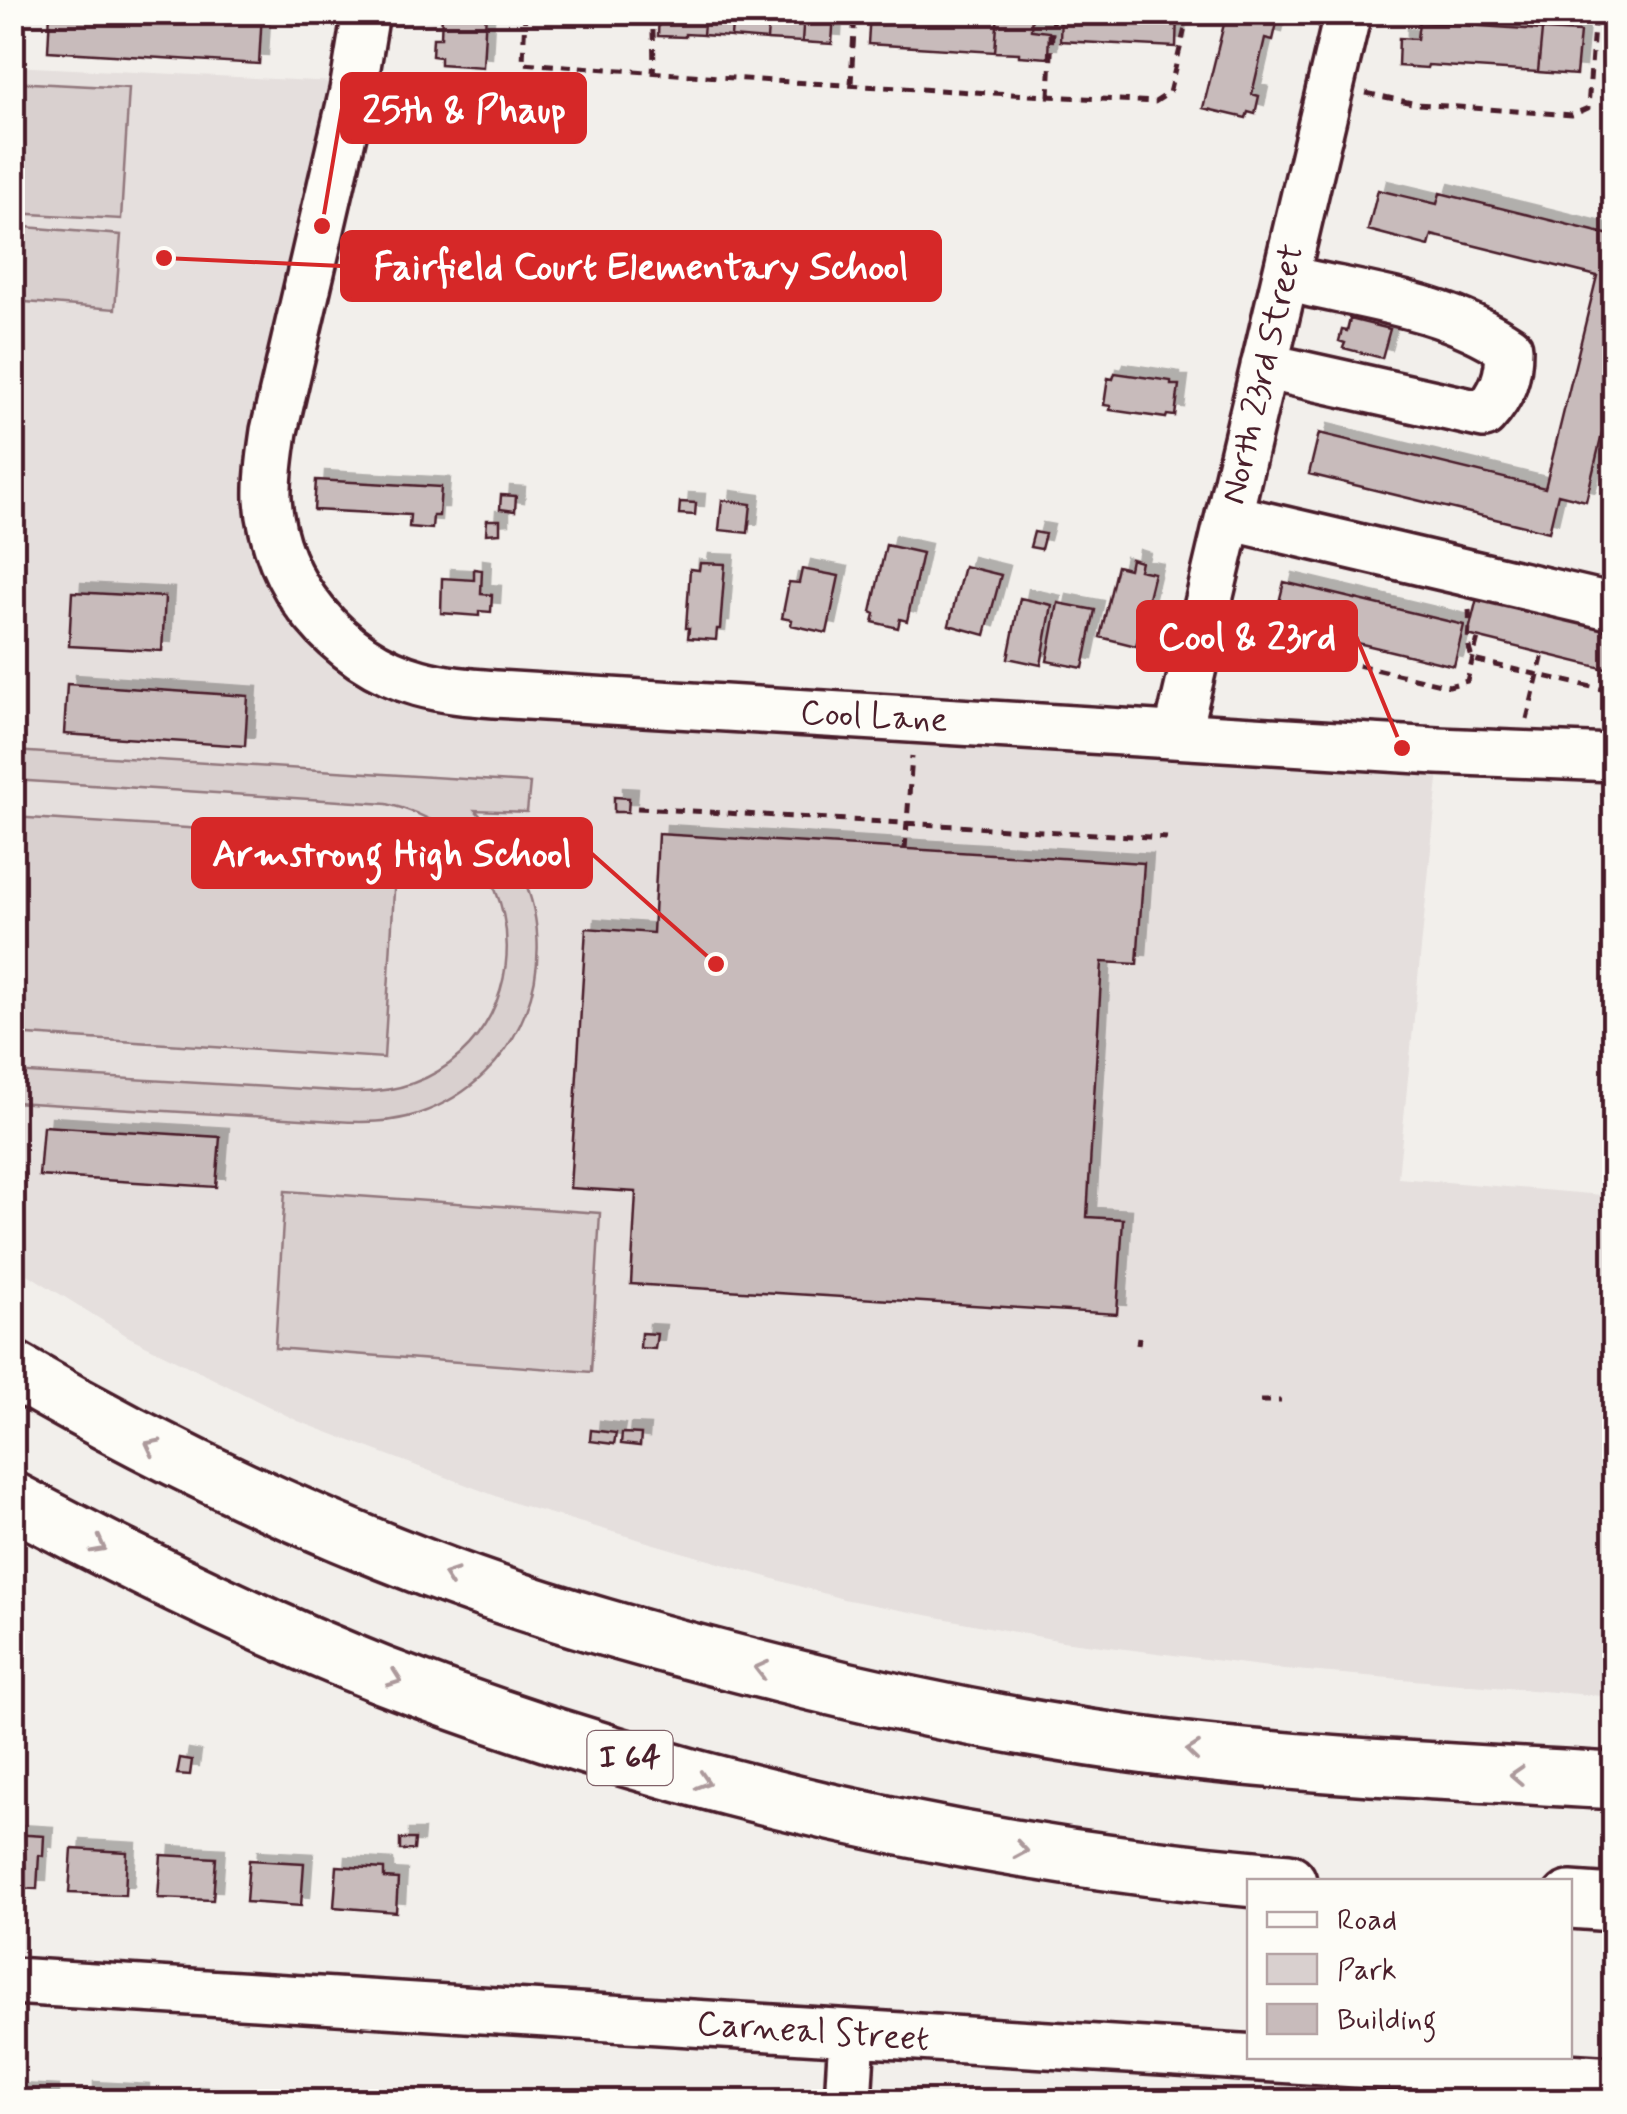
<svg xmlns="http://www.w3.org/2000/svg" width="1627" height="2114" font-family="Mynerve,sans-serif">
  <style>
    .built { fill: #e5dfdd }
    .green { fill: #d9d0cf; stroke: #92787d; stroke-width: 2.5 }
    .building { fill: #c8bbbb; stroke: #4a1f2b; stroke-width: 2.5; filter: url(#shadow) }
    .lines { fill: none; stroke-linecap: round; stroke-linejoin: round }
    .minor-casing { stroke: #4a1f2b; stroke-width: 52 }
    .highway-casing { stroke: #4a1f2b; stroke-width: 62 }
    .path { stroke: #4a1f2b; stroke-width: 5; stroke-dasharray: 10 8; stroke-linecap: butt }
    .minor { stroke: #fdfcf7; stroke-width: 45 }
    .highway { stroke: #fdfcf7; stroke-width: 55 }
    .oneway { stroke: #ac999b }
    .labels { text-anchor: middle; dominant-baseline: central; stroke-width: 8; stroke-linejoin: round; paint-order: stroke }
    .shield { fill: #fdfcf7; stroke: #806168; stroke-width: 2.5 }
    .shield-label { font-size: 32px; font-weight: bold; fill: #4a1f2b }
    .street-label { font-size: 35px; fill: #4a1f2b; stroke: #fdfcf7 }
    .leader { fill: none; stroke: #d62828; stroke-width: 4 }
    .callout-dot { fill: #d62828; stroke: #fdfcf7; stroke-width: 4 }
    .callout { fill: #d62828; stroke: #d62828; stroke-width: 4 }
    .callout-label { font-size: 38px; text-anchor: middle; font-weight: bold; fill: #fff }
  </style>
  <defs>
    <filter id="shadow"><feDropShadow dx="9" dy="-9" stdDeviation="0" flood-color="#0004"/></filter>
  </defs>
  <rect width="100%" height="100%" fill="#f2efeb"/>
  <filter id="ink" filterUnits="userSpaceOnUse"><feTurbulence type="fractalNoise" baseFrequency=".01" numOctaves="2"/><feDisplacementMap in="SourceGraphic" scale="20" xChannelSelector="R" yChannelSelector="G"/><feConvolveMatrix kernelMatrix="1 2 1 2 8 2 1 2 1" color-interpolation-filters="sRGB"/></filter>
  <g filter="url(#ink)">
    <path class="built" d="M12,66l344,17 -82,454 123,140 1044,72 -43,429 216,18v501l-330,-28 -222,-28 -219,-42 -326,-95 -219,-83 -169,-84 -116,-72z"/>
    <path class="green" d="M12,82l117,6 -8,131 -108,-6z
      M13,226l108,9 -6,74 -102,-8z
      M13,751l517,32 -3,29 -52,-2c16,17 31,33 42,54 50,96 6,215 -99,250 -27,9 -55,9 -83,7l-322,-19v-30l339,20c183,5 215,-246 35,-288l-374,-24z
      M12,817l385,24 -13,217 -371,-24z
      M285,1191l315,22 -9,159 -316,-24z"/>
    <path class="building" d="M50,12h212l-3,52 -211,-13z
      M442,12h44l-3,55 -43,-3v-7l-8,-1 1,-18h8z
      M659,12h46l-2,23 -18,-1v3l-27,-1z
      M705,12h28l-2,25 -28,-2z
      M733,12h36l-2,28 -36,-3z
      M769,12h35l-2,30 -35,-2z
      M804,12h30l-2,32 -30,-2z
      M870,12h128l-3,40 -127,-8z
      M998,12h34l-1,18 18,2 -1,26 -29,-2v-3l-24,-1z
      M1061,12h116l-1,35 -116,-6z
      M1227,12h30l13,4 -2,5 9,2 -4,17 -8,-2 -13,56 7,2 -4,18 -7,-2 -2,6 -43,-10z
      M1419,22l123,8 -4,42 -110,-7 -1,3 -29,-2 1,-28 18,1z
      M1542,30l38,2 -4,43 -38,-3z
      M1378,190l59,14 3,-11 174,43v22l-3,16 3,1v109l-28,117 -28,-7 -9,38 -240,-58 10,-41 226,55 52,-212 -165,-41 -3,11 -61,-16z
      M1350,319l40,10 -8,29 -39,-10 2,-5 -6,-2 3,-11 5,1z
      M1115,373l56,8v4h8l-4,31 -8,-1 -1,3 -56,-8 1,-4 -7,-1 4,-27 5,1z
      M316,480l125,7 -2,29h-6l-1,13 -23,-2 1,-12 -96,-5z
      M501,495l15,1 -1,15 -15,-2z
      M722,500l29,4 -3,29 -29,-3z
      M680,502l16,1 -1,12 -16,-1z
      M487,520h13v13l-14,1z
      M1034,532l11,2 -4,15 -11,-2z
      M886,545l36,8 -15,68 -7,-2 -2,9 -25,-6 2,-8 -4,-2z
      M1131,559l10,3 -2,8 15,3 -18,73 -36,-9 17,-71 12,3z
      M700,563l25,1 -5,65h-3l-1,11 -28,-2 1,-10h-3l4,-59 9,1z
      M964,566l37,9 -16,60 -36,-10z
      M474,569l8,1 -1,24 11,1 -1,17 -12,-1v5l-38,-3 1,-35 32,2z
      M802,569l37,7 -12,57 -36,-8 1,-5 -10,-2 7,-36 10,1z
      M1284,582l180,43 -10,41 -180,-43z
      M72,592l93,5 -3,54 -93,-5z
      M1478,594l136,34v43l-146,-36z
      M1020,598l32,7 -11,60 -33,-7z
      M1058,603l37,7 -12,58 -36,-7z
      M67,684l181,12 -3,50 -181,-12z
      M614,797l15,1 -1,14h-14z
      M658,834l486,29 -7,101 -35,-2 -15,255 36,2 -6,95 -486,-30 5,-92 -66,-4 16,-260 67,5z
      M43,1126l177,11 -4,50 -177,-11z
      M641,1333l16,1 -2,15 -15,-1z
      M591,1430l25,3 -2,11 -24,-3z
      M622,1433l19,1 -1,12 -19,-2z
      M180,1758l12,2 -2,15 -13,-1z
      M12,1834l32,2 -1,20 -4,-1 -2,34 -25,-1z
      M400,1839h15l-1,11h-14z
      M72,1849l55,3 -2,43 -56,-2z
      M161,1855l55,3 -3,42 -55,-2z
      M249,1860l55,3 -3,43 -55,-4z
      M337,1866l47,3v9l14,1 -2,33 -62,-5z
      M85,2091l55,3v8h-55z
      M12,2093l38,2v7h-38z
      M190,2096l56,3v3h-57z"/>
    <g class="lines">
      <g class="minor-casing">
        <path id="minor" d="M366,12l-13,79 -79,340c-3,22 -7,45 -6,68 6,85 69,161 151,184 25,7 50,9 76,11l942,57 177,7
          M1264,366l220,49c19,-21 25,-39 25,-67 -64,-44 -150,-52 -224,-70
          M1229,517l385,90
          M1177,735l171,-723
          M12,1981l1602,99
          M848,2102l4,-68"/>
      </g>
      <g class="highway-casing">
        <path id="highway" d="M12,1369c133,78 273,145 417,200 115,44 234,76 354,106 127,32 256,58 387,74 148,18 296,23 444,32
          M12,1500c120,64 244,125 370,175 290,112 596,182 906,207
          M1570,1900l44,3"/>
      </g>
      <path class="path" d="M525,12l-2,51 251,18 381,21 14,-9 20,-81
        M653,12c-1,21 2,40 0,60
        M851,84l4,-72
        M1366,93l51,11 155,11 16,-7 7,-96
        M1049,96l4,-84
        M1469,610c2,20 -5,30 4,50l141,32
        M1236,637l213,49 18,-5 11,-43
        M1527,719l16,-65
        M637,808l530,30
        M905,849l7,-93
        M1138,1345l1,-8
        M1260,1401h21"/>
      <use href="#minor" class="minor"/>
      <use href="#highway" class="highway"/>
    </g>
    <defs><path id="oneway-chevron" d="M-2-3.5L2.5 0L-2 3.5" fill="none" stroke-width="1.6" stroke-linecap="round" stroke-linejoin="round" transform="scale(2.5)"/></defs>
    <g class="oneway">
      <use href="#oneway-chevron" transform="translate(152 1446) rotate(-153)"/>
      <use href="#oneway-chevron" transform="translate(99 1546) rotate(28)"/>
      <use href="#oneway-chevron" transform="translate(450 1576) rotate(-161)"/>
      <use href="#oneway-chevron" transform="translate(761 1669) rotate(-166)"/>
      <use href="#oneway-chevron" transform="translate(395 1679) rotate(20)"/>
      <use href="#oneway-chevron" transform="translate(1193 1751) rotate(-174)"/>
      <use href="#oneway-chevron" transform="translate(1517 1775) rotate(-177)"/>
      <use href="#oneway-chevron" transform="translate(703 1781) rotate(17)"/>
      <use href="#oneway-chevron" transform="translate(1021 1850) rotate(9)"/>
    </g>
  </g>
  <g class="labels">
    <rect class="shield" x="587.5" y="1731" width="85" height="54" rx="8"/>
    <g class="shield-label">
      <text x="630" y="1758">I 64</text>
    </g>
    <g class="street-label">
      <text transform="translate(1263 374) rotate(-77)">North 23rd Street</text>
      <text transform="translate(874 717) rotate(3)">Cool Lane</text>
      <text transform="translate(813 2032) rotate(4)">Carneal Street</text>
    </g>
  </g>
  <path class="leader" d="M322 226L342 108M164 258L342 266M1402 748L1356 636M716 964L591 853"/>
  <g class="callout-dot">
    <circle cx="322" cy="226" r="10"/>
    <circle cx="164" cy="258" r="10"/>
    <circle cx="1402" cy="748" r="10"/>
    <circle cx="716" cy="964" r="10"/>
  </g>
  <g class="callout">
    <rect x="342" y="74" width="243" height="68" rx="10"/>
    <rect x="342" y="232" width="598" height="68" rx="10"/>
    <rect x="1138" y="602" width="218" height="68" rx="10"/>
    <rect x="193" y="819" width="398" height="68" rx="10"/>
  </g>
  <g class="callout-label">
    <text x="464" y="122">25th &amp; Phaup</text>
    <text x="641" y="279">Fairfield Court Elementary School</text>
    <text x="1247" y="649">Cool &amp; 23rd</text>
    <text x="392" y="866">Armstrong High School</text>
  </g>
  <rect width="1627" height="2114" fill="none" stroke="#fdfcf7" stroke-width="50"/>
  <rect x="25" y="25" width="1577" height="2064" fill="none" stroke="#4a1f2b" stroke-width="4" filter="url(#ink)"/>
  <rect x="1247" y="1879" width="325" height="180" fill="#fdfcf7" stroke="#b5a4a5" stroke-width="2.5"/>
  <rect x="1267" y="1912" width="50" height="15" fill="#fdfcf7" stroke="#b5a4a5" stroke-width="2.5"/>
  <text x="1337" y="1929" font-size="30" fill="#4a1f2b">Road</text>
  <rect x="1267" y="1954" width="50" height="30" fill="#d9d0cf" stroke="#b5a4a5" stroke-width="2.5"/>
  <text x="1337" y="1979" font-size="30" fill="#4a1f2b">Park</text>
  <rect x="1267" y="2004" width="50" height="30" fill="#c8bbbb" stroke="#b5a4a5" stroke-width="2.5"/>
  <text x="1337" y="2029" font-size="30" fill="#4a1f2b">Building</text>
</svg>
